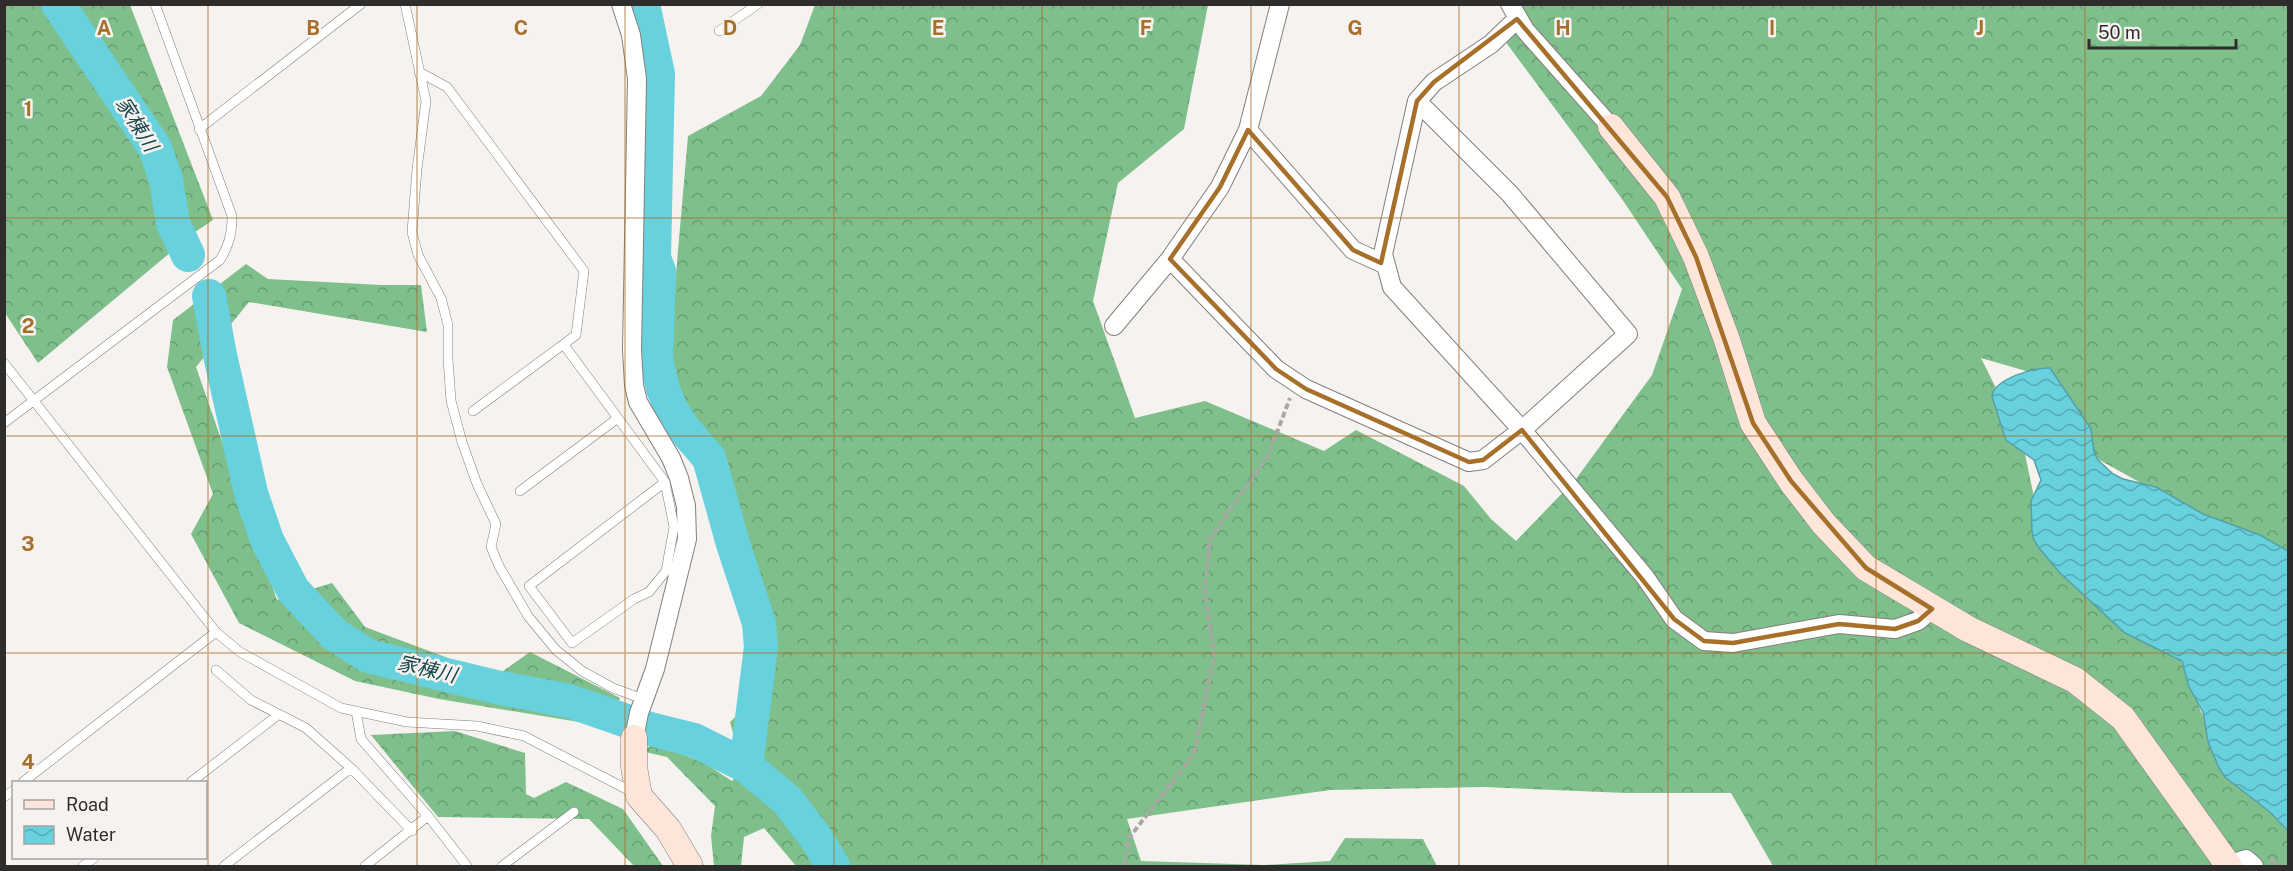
<svg xmlns="http://www.w3.org/2000/svg" width="2293" height="871" font-family="'Public Sans','Noto Sans JP',sans-serif">
  <style>
    .forest { fill: url(#forest-crowns) }
    .water { fill: url(#water-waves); stroke: #56a0a8; stroke-width: 1.5 }
    .lines { fill: none; stroke-linecap: round; stroke-linejoin: round }
    .river { stroke: #67d1dd; stroke-width: 34 }
    .lane-casing { stroke: #837f7c; stroke-width: 10 }
    .street-casing { stroke: #837f7c; stroke-width: 20 }
    .secondary-casing { stroke: #837f7c; stroke-width: 27 }
    .path { stroke: #aba7a5; stroke-width: 4; stroke-dasharray: 6 3; stroke-linecap: butt }
    .lane { stroke: #fff; stroke-width: 9 }
    .street { stroke: #fff; stroke-width: 18 }
    .secondary { stroke: #fde6d9; stroke-width: 26 }
    .marked { fill: none; stroke: #a6702a; stroke-width: 4.5; stroke-linejoin: round }
    .grid { fill: none; stroke: #a6702a; stroke-width: 1.5; stroke-opacity: 0.55 }
    .labels { text-anchor: middle; dominant-baseline: central; stroke-width: 5; stroke-linejoin: round; paint-order: stroke }
    .water-label { font-size: 20px; font-style: italic; fill: #18484e; stroke: #f6f2ef }
    .grid-label { font-size: 20px; text-anchor: middle; font-weight: bold; fill: #a6702a; stroke: #f6f2ef; stroke-width: 5; stroke-linejoin: round; paint-order: stroke }
  </style>
  <defs>
    <pattern id="forest-crowns" width="20" height="18" patternUnits="userSpaceOnUse" patternTransform="scale(1.5)"><rect width="20" height="18" fill="#7ebf8c"/><path d="M2 6a3 3 0 1 1 6 0M12 15a3 3 0 1 1 6 0" fill="none" stroke="#689c73"/></pattern>
    <pattern id="water-waves" width="16" height="10" patternUnits="userSpaceOnUse" patternTransform="scale(1.5)"><rect width="16" height="10" fill="#67d1dd"/><path d="M0 5q4-4 8 0t8 0" fill="none" stroke="#55aab3"/></pattern>
  </defs>
  <rect width="100%" height="100%" fill="#f6f2ef"/>
  <path class="forest" d="M4,5h126l83,215 -18,12 -157,131 -33,-50z
    M815,5h393l-24,124 -66,54 -25,118 42,117 70,-17 119,50 32,-21 108,56 27,33 25,22 60,-62 76,-104 30,-86 -60,-90 -120,-162 17,-32h769v560l-192,-107 -59,-84 -56,-16 41,82 24,114 132,100 44,110 66,56v46h-515l-42,-73h-105l-143,-6 -153,3 -203,29 14,42 123,4 66,-4 15,-23 78,1 14,27h-641l-32,-38 -20,9 -3,29h-27l-3,-30 4,-30 -48,-49 -26,-6 15,-8 50,21 26,17 11,-12 -13,-47 41,-38 -3,-34 -6,-28 -37,-102 -58,-143 21,-241 73,-40 39,-51z
    M246,264l22,15 113,6h40l6,47 -178,-30 -53,65 81,233 55,-17 33,44 131,49 34,-24 90,46 -11,29 -170,-28 -84,-18 -116,-58 -48,-89 22,-40 -46,-127 6,-47z
    M455,731l70,22 1,41 8,4 32,-16 57,27 40,57h-29l-45,-47 -151,-2 -67,-82z"/>
  <path class="water" d="M2050,368l41,61 3,23 4,8 15,14 10,5 33,8 47,27 57,21 28,16v280l-17,-18 -46,-36 -6,-9 -11,-26 -5,-30 -14,-25 -7,-26 -57,-28 -65,-60 -21,-25 -5,-8 -2,-8 -1,-31 10,-21 -7,-20 -28,-20 -14,-43c1,-18 43,-30 58,-29z"/>
  <g class="lines">
    <path class="river" d="M58,4l97,144 11,32 7,43 15,32
      M643,4l15,70 -4,184 5,13 -3,88 7,30 8,20 13,20 25,29 24,86 26,79 2,24 -15,119
      M209,296l11,59 31,138 16,47 26,50 41,44 34,22 128,31 73,14 81,28 44,11 52,26 41,34 29,38 17,28"/>
    <g class="lane-casing">
      <path id="lane" d="M405,4l21,97 -9,68 -5,63 6,23 23,43 7,27v34l3,42 11,41 15,42 19,40 -5,23 8,19 29,50 28,34 26,21 31,17 30,11
        M719,31l39,-27
        M419,72l28,15 137,184 -8,64 -103,76
        M199,129l162,-125
        M564,345l101,137 -136,104 43,57 62,-44 15,-7 17,-21 8,-44 -9,-45
        M4,363l212,269 24,20 101,56 66,14 70,4 47,10 110,57
        M4,423l216,-163c9,-15 12,-26 12,-44l-77,-212
        M520,491l98,-73
        M216,670l35,30 55,28 45,40 61,63
        M356,711l5,28 67,77 39,50
        M23,782l193,-150
        M191,782l87,-67
        M4,797l10,-7
        M83,866l11,-8
        M224,866l127,-98
        M365,866l63,-50
        M502,866l72,-54"/>
    </g>
    <g class="street-casing">
      <path id="street" d="M621,4l10,31 6,44 -5,271 2,35 4,17 33,56 8,20 7,28 1,33 -32,130 -16,44 -5,25
        M1510,4l15,26 86,97
        M1517,19l-26,25 -57,38 -17,19 -34,153 9,33 130,143 123,147 29,42 30,22 29,2 106,-19 56,5 23,-8 14,-12
        M1248,130l105,120 33,15
        M1170,259l106,110 30,20 163,73 14,-2 39,-30 106,-96 -118,-140 -93,-93
        M1114,326l56,-67 50,-72 28,-57 32,-126
        M2228,865l18,-6 8,7"/>
    </g>
    <g class="secondary-casing">
      <path id="secondary" d="M1611,127l56,70 29,60 31,83 26,83 38,58 33,43 42,44 102,61 107,51 48,38 106,148
        M634,738v29l5,29 29,33 22,37"/>
    </g>
    <path class="path" d="M2270,858l11,8
      M1125,866l4,-28 65,-84 20,-98 -9,-66 5,-52 58,-82 22,-58"/>
    <use href="#lane" class="lane"/>
    <use href="#street" class="street"/>
    <use href="#secondary" class="secondary"/>
  </g>
  <path class="marked" d="M1517,19l150,178 29,60 57,166 38,58 75,87 66,41 -14,12 -23,8 -56,-5 -106,19 -29,-2 -30,-22 -152,-189 -39,30 -14,2 -163,-73 -30,-20 -106,-110 50,-72 28,-57 105,120 28,13 36,-162 17,-19z"/>
  <path class="grid" d="M208,4v862M417,4v862M625,4v862M834,4v862M1042,4v862M1251,4v862M1459,4v862M1668,4v862M1876,4v862M2085,4v862M4,218h2284M4,436h2284M4,653h2284"/>
  <g class="labels">
    <g class="water-label">
      <text transform="translate(137 124) rotate(58)">家棟川</text>
      <text transform="translate(427 669) rotate(13)">家棟川</text>
    </g>
  </g>
  <g class="grid-label">
    <text x="104" y="35">A</text>
    <text x="313" y="35">B</text>
    <text x="521" y="35">C</text>
    <text x="730" y="35">D</text>
    <text x="938" y="35">E</text>
    <text x="1146" y="35">F</text>
    <text x="1355" y="35">G</text>
    <text x="1563" y="35">H</text>
    <text x="1772" y="35">I</text>
    <text x="1980" y="35">J</text>
    <text x="28" y="116">1</text>
    <text x="28" y="333">2</text>
    <text x="28" y="551">3</text>
    <text x="28" y="769">4</text>
  </g>
  <rect width="2293" height="871" fill="none" stroke="#2f2d2c" stroke-width="12"/>
  <rect x="12" y="781" width="195" height="78" fill="#f6f2ef" stroke="#a6a3a1" stroke-width="1.5"/>
  <rect x="24" y="800" width="30" height="9" fill="#fde6d9" stroke="#a6a3a1" stroke-width="1.5"/>
  <text x="66" y="811" font-size="18" fill="#2f2d2c">Road</text>
  <rect x="24" y="826" width="30" height="18" fill="url(#water-waves)" stroke="#a6a3a1" stroke-width="1.5"/>
  <text x="66" y="841" font-size="18" fill="#2f2d2c">Water</text>
  <path d="M2089 39v9h147v-9" fill="none" stroke="#2f2d2c" stroke-width="3"/>
  <text x="2098" y="39" font-size="18" fill="#2f2d2c" stroke="#f6f2ef" stroke-width="4.5" paint-order="stroke">50 m</text>
</svg>
